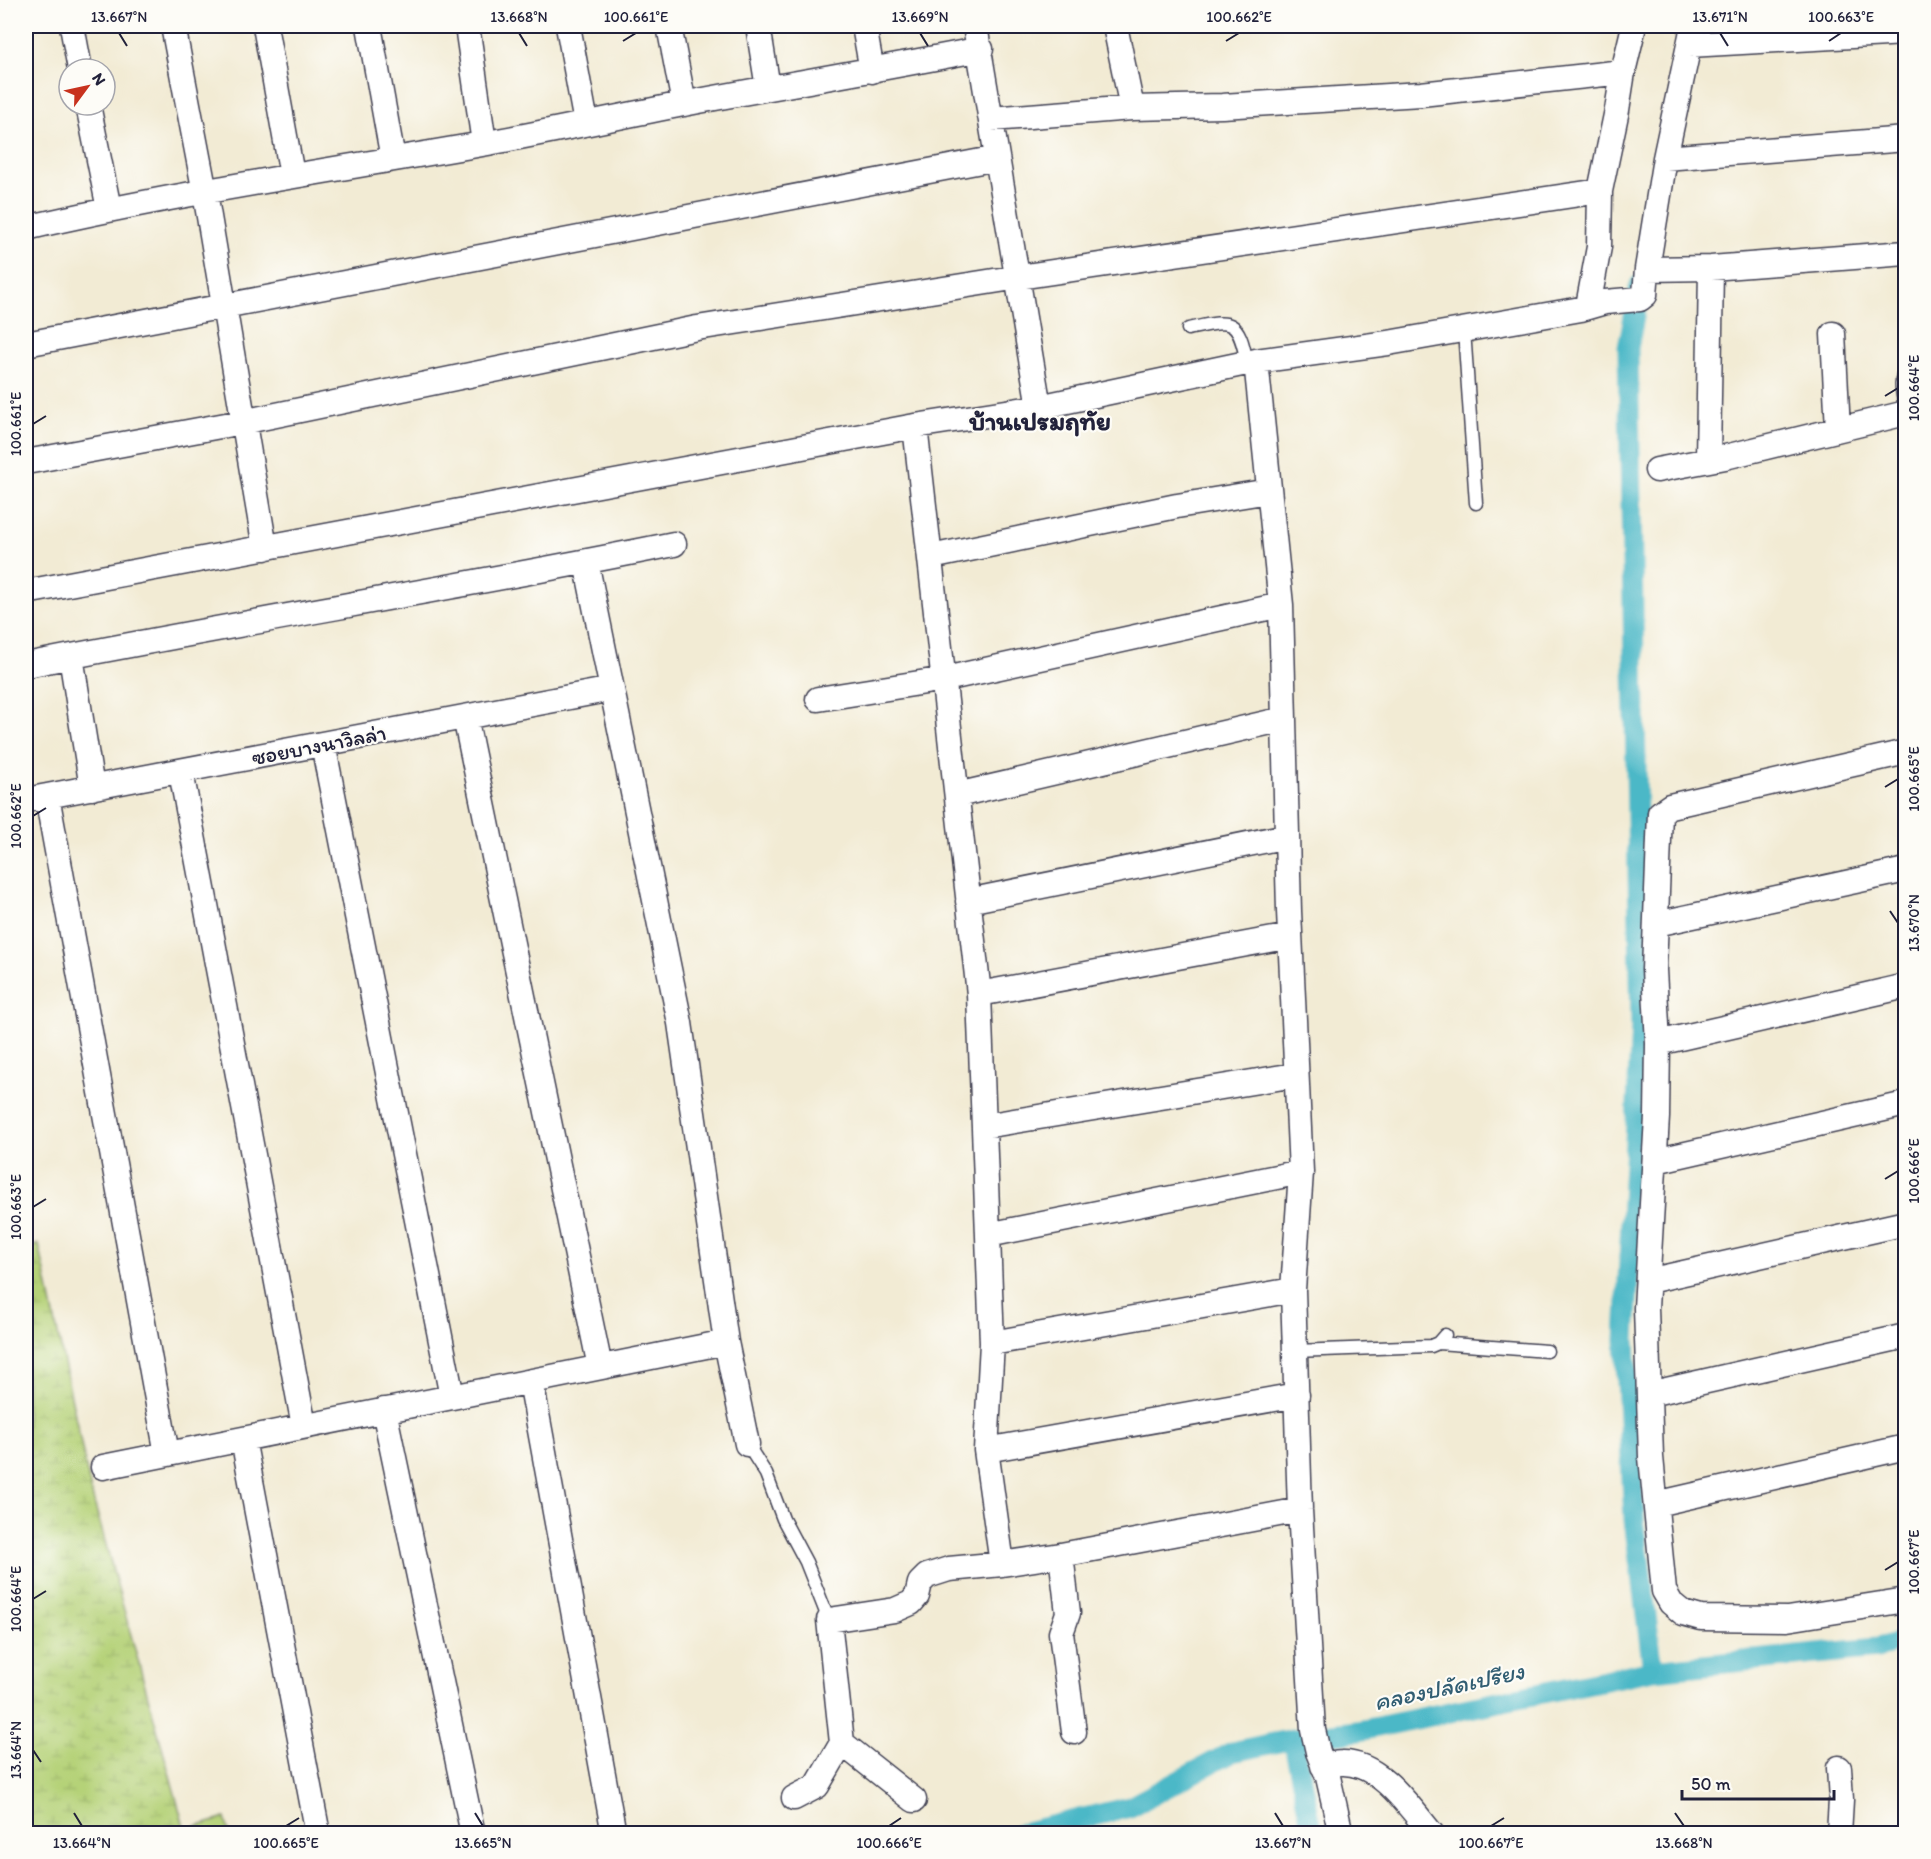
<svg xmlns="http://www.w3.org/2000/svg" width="1931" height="1859" font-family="Itim,'Playpen Sans Thai',sans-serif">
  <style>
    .wetland { fill: url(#wetland-marsh); stroke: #6c7a5a; stroke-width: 1.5 }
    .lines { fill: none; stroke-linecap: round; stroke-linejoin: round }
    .canal { stroke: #4bb8c7; stroke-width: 21 }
    .service-casing { stroke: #414052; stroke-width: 15 }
    .minor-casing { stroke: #414052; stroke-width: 27 }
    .service { stroke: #fff; stroke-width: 12 }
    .minor { stroke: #fff; stroke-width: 24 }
    .ticks { fill: none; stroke: #22223b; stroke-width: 2 }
    .labels { text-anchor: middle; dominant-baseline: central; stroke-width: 4.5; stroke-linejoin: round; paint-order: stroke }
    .street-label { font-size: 22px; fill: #22223b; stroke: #fdfcf7 }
    .water-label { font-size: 24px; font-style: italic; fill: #325e73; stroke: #fdfcf7 }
    .quarter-label { font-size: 26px; font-weight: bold; fill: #22223b; stroke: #fdfcf7 }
    .neatline { fill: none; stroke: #22223b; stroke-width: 2 }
    .ticks-label { font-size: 15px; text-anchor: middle; fill: #22223b }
  </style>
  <defs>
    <pattern id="wetland-marsh" width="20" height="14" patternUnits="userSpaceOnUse" patternTransform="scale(1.5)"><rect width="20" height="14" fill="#b5d278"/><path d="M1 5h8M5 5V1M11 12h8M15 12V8" fill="none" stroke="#9bb469"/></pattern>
  </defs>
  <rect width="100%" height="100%" fill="#fdfcf7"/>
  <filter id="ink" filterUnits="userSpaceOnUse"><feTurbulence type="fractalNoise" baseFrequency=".0167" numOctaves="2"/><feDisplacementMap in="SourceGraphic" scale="12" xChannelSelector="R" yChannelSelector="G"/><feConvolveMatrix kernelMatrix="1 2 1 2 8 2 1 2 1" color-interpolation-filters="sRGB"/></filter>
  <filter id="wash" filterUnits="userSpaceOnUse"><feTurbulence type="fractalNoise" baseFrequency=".008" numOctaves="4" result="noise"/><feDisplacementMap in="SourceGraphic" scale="24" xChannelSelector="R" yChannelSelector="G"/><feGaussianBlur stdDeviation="1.35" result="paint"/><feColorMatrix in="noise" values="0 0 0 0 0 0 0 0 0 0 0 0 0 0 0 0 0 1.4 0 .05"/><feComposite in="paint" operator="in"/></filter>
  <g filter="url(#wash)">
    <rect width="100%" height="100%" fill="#f2ebd4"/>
    <path class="wetland" d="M39,1244l52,247 94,339 40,-12 4,15h-203v-585z"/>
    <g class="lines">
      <path class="canal" d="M1640,285l-12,63 13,678 -16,314 9,180 19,150
        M1293,1739l20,95
        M1018,1834l112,-27 102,-55 61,-13 65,-8 295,-61 225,-22 28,-8"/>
    </g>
  </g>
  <g filter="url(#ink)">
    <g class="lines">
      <g class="service-casing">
        <path id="service" d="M1188,329c43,-9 50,-13 59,34
          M1464,330l12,173
          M1906,368c-8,12 -3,29 0,42
          M1438,1343l109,8
          M1295,1351l136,-5 7,-3 7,-8
          M747,1444l19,30 17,45 23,43 23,58"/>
      </g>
      <g class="minor-casing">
        <path id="minor" d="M72,26l8,43
          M173,26l32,167 60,355
          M265,26l27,149
          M369,26l24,133
          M467,26l17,117
          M568,26l18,97
          M669,26l15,78
          M758,26l10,62
          M864,26l8,45
          M975,26l64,381
          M1115,26l17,82
          M1689,45l217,-12
          M88,105l21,104
          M991,119l141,-11 90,-2 199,-12 202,-22
          M1665,158l241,-19
          M26,228c150,-35 303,-57 456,-84 67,-12 134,-27 201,-40 99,-19 199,-35 298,-55
          M1647,269l64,-1 195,-15
          M1588,306l11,-59 1,-56 17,-81 6,-38 11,-46
          M1833,334l5,95
          M26,344l971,-186
          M1256,361l25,244 8,306 12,261 -8,118 7,220 13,220 5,22 10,25 13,57
          M915,426l64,568 13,349 -6,107 16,114
          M1708,460l3,-192
          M26,462l216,-40 455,-94 322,-51 581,-86
          M1657,470l68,-13 181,-44
          M931,557l246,-51 92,-15
          M586,562l94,461 46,319 21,102
          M26,592l889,-166 124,-19 217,-46 132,-18 193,-34 24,-7 35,-3 5,-4 2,-26 18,-111 28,-132
          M26,665c215,-43 432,-77 648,-121
          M73,669l19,119
          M818,699l127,-20 336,-74
          M465,717l135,650
          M323,744l129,653
          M1906,752l-236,54 -10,7 -6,157 4,73 -1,74 -11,191 5,149 13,134 7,12 12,10 18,5 86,1 119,-19
          M181,772l123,654
          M957,795l327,-76
          M47,796l120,658
          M26,800l586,-111
          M968,901l319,-65
          M1656,924l250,-54
          M979,994l311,-58
          M1658,1043l248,-57
          M984,1126l311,-51
          M1655,1161l251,-57
          M988,1235l313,-63
          M1648,1281l258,-58
          M992,1343l301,-53
          M531,1381l81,442 -2,11
          M1649,1394l257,-58
          M384,1410l89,424
          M243,1439l75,395
          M986,1450l311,-55
          M103,1467l623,-125
          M1656,1504l250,-57
          M1061,1555l7,58 -7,20 13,99
          M1323,1766c6,-1 13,-3 19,-3 38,-1 68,45 90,71
          M1839,1768l2,32 -2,34
          M794,1798l23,-12 25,-43
          M914,1800l-72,-57 -13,-123 66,-10 16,-7 6,-7 3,-13 7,-7 22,-7 53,-5 59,-9 239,-45"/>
      </g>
      <use href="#service" class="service"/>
      <use href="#minor" class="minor"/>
    </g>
  </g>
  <path class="ticks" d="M119,33l8,13M519,33l8,13M920,33l8,13M1720,33l8,13M623,41l13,-8M1226,41l13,-8M1829,41l12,-8M1885,396l13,-8M33,424l13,-8M1885,787l13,-8M33,816l13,-8M1890,911l8,12M1885,1179l13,-8M33,1207l13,-8M1885,1570l13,-8M33,1599l13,-8M33,1750l8,12M74,1813l8,13M475,1813l8,13M1275,1813l8,13M1675,1813l9,13M286,1826l13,-8M889,1826l12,-8M1491,1826l13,-8"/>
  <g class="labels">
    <g class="street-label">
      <text transform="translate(319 745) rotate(-11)">ซอยบางนาวิลล่า</text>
    </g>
    <g class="water-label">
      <text transform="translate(1449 1686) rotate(-12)">คลองปลัดเปรียง</text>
    </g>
    <g class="quarter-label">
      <text x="1040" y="421">บ้านเปรมฤทัย</text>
    </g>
  </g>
  <rect width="1931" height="1859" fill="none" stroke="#fdfcf7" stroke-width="66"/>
  <g transform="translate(87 87) rotate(57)"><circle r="28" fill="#fdfcf7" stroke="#a5a5ac" stroke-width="1.5"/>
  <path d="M0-4.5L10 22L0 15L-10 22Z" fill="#c8321e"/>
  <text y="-9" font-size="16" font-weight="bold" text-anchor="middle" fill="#22223b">N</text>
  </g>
  <path d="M1682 1790v9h152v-9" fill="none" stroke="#22223b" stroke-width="3"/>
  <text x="1691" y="1790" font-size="18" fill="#22223b" stroke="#fdfcf7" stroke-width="4.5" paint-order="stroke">50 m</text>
  <rect x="33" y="33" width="1865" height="1793" class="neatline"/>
  <g class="ticks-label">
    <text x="119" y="22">13.667°N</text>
    <text x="519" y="22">13.668°N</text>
    <text x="636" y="22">100.661°E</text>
    <text x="920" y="22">13.669°N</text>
    <text x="1239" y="22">100.662°E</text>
    <text x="1720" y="22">13.671°N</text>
    <text x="1841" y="22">100.663°E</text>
    <text transform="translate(1914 388) rotate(-90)" y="5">100.664°E</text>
    <text transform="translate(16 424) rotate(-90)" y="5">100.661°E</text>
    <text transform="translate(1914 779) rotate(-90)" y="5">100.665°E</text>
    <text transform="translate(16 816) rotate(-90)" y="5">100.662°E</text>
    <text transform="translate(1914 923) rotate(-90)" y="5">13.670°N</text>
    <text transform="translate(1914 1171) rotate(-90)" y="5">100.666°E</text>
    <text transform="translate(16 1207) rotate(-90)" y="5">100.663°E</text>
    <text transform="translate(1914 1562) rotate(-90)" y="5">100.667°E</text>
    <text transform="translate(16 1599) rotate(-90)" y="5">100.664°E</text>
    <text transform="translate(16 1750) rotate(-90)" y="5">13.664°N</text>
    <text x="82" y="1848">13.664°N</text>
    <text x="286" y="1848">100.665°E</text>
    <text x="483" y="1848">13.665°N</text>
    <text x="889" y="1848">100.666°E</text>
    <text x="1283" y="1848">13.667°N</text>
    <text x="1491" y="1848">100.667°E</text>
    <text x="1684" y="1848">13.668°N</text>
  </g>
</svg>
